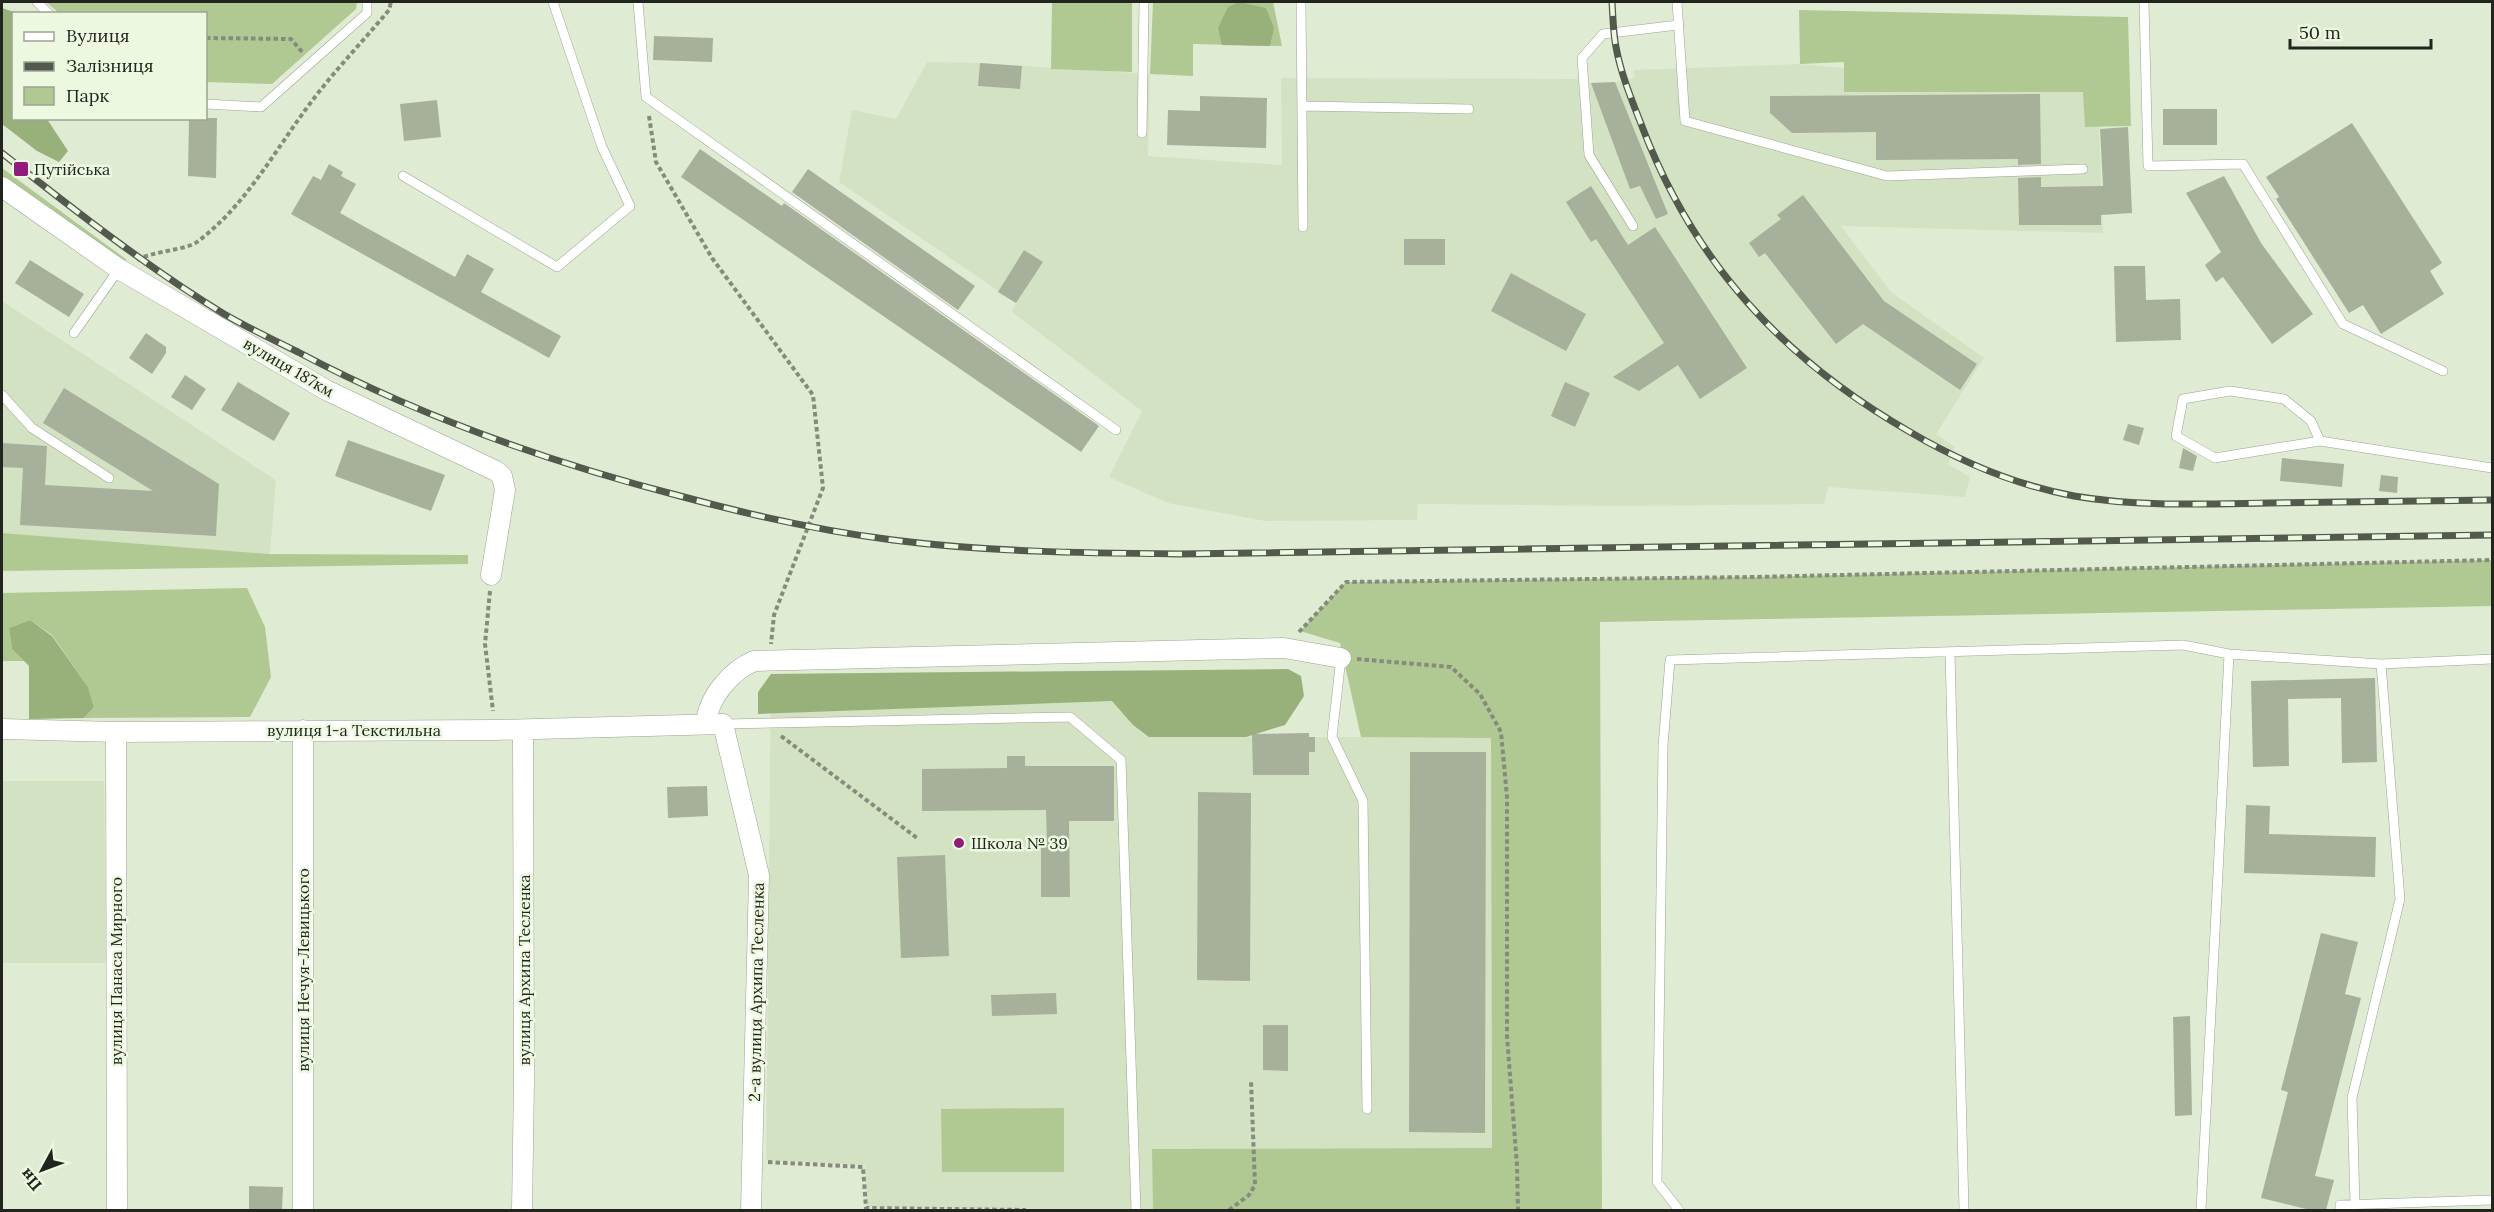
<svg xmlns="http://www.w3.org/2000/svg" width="2494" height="1212" font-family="Lora,serif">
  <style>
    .built { fill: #d4e2c4 }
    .green { fill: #b0c992 }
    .forest { fill: #98b17a }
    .building { fill: #a6b09b }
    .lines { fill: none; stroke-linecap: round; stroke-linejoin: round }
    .lane-casing { stroke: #9aa48e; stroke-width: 10 }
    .street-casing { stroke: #9aa48e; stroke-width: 21 }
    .path { stroke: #858c7d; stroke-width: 4; stroke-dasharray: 4.5 3; stroke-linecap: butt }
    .lane { stroke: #fff; stroke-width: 9 }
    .street { stroke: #fff; stroke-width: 20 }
    .rail-casing { stroke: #53594d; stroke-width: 7 }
    .rail { stroke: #edf8e1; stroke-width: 4.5; stroke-dasharray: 14; stroke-linecap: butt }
    .poi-dot { fill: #921c7b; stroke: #edf8e1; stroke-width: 2 }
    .labels { text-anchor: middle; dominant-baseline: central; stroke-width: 5; stroke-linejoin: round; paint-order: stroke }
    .poi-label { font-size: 16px; fill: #21251d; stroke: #edf8e1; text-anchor: start }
    .street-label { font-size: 16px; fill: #21251d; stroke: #edf8e1 }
  </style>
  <rect width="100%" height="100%" fill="#e0ebd4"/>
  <path class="built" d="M927,62l53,1 170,11 -2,82 134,9 -1,-87 295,1 15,4 24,-1 20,-4 -2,-8 167,-6 44,4 1,24h239l1,34 14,1 4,106 -262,-7 50,66 93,66 -48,76 19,13 -7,17 22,13 -5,20 -137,-10 -4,17 -206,2 -200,-2 -1,16 -152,1 -97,-18 -59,-26 33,-66 -130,-99 4,-9 -177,-121 13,-72 44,9z
    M2,301l274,179 -6,74 -268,-21z
    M1146,670l3,67h342l1,412h-339v61l-286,-3 -2,-42 -99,-5 5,-486z
    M2,781h102l2,182h-104z"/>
  <path class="green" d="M46,2h311l-1,7 -84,75 -66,-2v-68l-147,-1z
    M1052,2h80v70l-81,-3z
    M1153,2h120l9,44 -89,-2v32l-43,-2z
    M1799,10l329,7 3,109 -46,1 -2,-35h-239v-30l-44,2z
    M2,168l125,92 -9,1 -116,-85z
    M2,533l268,21 198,1v9l-466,7z
    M2492,560v46l-892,16 2,588h-449l-1,-61 340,-1 -1,-410 -130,-1 -21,-94 -40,-12 46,-49 408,-5z
    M247,588l18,39 6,50 -21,40 -166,1 10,-11 -6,-20 -36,-52 -22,-15 -21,8 3,21 12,12h-22v-68z
    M1064,1108v64h-122l-1,-63z"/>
  <path class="forest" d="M1239,2l27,6 8,20 -4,18 -48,-1 -4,-17 10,-21z
    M2,8l15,5 -3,1v104l33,1 21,32 -9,11 -22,-11 -35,-27z
    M30,620l22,16 36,51 6,20 -10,11 -55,1v-53l-17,-17 -3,-21z
    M1288,669l13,7 3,20 -19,29 -39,12h-97l-16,-12 -21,-24 -354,13v-22l13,-18z"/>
  <path class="building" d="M654,36l59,2 -1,24 -59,-2z
    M980,63l42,3 -2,23 -42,-3z
    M1615,82l53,132 -12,5 -16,-33 -10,3 -39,-106z
    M2040,94l1,70 -23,1v-6l-142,1v-28l-84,1 -22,-20v-17z
    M1200,96l67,2 -1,50 -99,-3 1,-35 32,1z
    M437,100l4,37 -37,4 -4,-37z
    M2163,109h54v36h-54z
    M189,118h28l-1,60 -28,-2z
    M2352,123l90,140 -12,8 14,23 -63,40 -18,-29 -14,8 -73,-114 3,-2 -13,-20z
    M2128,127l4,86 -31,2v10h-82l-1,-47 23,-1v10l62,-1 -3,-57z
    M700,149l82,57 2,-3 315,223 -18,26 -400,-275z
    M329,164l14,8 -2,4 15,8 -16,29 115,64 12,-23 27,15 -13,23 80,44 -12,22 -258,-144 22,-38 8,4z
    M808,169l167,117 -17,24 -166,-118z
    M2224,176l37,67 52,71 -41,30 -49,-67 -7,5 -11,-17 16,-13 -35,-59z
    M1591,186l37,59 27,-18 92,141 -47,31 -22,-34 -39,26 -26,-14 51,-34 -68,-104 -5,3 -25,-40z
    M1803,195l81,106 93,63 -17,26 -97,-66 -27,20 -71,-91 -6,4 -10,-14 32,-24 -4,-4z
    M1404,239h41v26h-41z
    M1024,250l19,12 -27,41 -18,-11z
    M30,260l54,34 -15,23 -54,-34z
    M2114,266h31l1,34 34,-1 1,41 -65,2z
    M1511,273l75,41 -20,37 -75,-40z
    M146,333l20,14v6l-14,21 -23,-16z
    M185,375l21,14 -14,21 -21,-13z
    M238,382l52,31 -16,28 -53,-31z
    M1565,382l25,11 -15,34 -24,-11z
    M64,388l155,96 -3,52 -196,-11 3,-57 -21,-1v-24l45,3 -2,39 108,6 -110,-68z
    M2128,424l16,4 -5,17 -16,-5z
    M348,440l97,35 -14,36 -96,-35z
    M2183,448l14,8 -4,15 -14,-3z
    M2282,458l62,6 -2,23 -62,-6z
    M2381,475l17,2 -1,16 -18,-2z
    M2375,678l2,84 -35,1 -1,-65 -53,1 1,67 -36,1 -2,-86z
    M1309,733v4h6v15h-6v23h-56l-1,-41z
    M1410,752h76l-1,381 -76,-1z
    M1007,756h18v10h89v55h-45l1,76h-29v-53h6l-1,-34 -124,1v-42l85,-1z
    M707,786l1,30 -40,2 -1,-31z
    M1198,792l53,1 -1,188 -53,-1z
    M2246,805l24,1 -1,28 107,3 -1,40 -131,-4z
    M945,855l4,101 -48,2 -4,-101z
    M2321,933l37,9 -13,52 16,4 -46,178 19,4 -8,30h-16l-49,-12 27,-106 -7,-2z
    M1056,993l1,21 -65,2 -1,-21z
    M2190,1016l2,99 -17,1 -2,-99z
    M1263,1025h25v46l-25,-1z
    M249,1186l34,1 -1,23 -33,-1z"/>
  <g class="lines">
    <g class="lane-casing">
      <path id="lane" d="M37,2l12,12
        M638,2l8,95 470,333
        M1301,2l2,225
        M1677,2l8,119 202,55 196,-7
        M2144,2l4,164 95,-2 100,160 100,47
        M206,104l55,3 106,-94v-11
        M1302,106l167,3
        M1142,133l2,-131
        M403,176l154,91 73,-61 -28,-59 -49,-145
        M1633,226l-44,-71 -7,-97 21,-24 75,-9
        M74,333l45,-64
        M2,395l30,33 77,50
        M2320,441l-9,-20 -27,-22 -54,-8 -47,8 -7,37 39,22 105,-17 172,27
        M1950,652l14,558
        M1341,658l-9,79 31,64 4,308
        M723,724l347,-7 51,43 15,450
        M2355,1204l-3,-106 48,-199 -19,-235
        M1679,1210l-22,-28 6,-436 7,-86 513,-15 46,9 152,10 111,-5
        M2201,1210l28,-556
        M2340,1210v-5l152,-5"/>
    </g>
    <g class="street-casing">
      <path id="street" d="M2,187l117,82 207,121 170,81 6,5 3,14 -14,85
        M706,724c2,-27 25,-53 48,-63l530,-13 57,10
        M2,729l114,3 379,-2 228,-6 36,151 -8,335
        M116,732l1,478
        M303,1210v-480
        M522,1210l2,-130 -1,-350"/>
    </g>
    <path class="path" d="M206,38l85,1 12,14
      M649,116l7,46 56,96 101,137 10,93 -49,127 -3,29
      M137,260c16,-9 49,-10 60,-18 51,-38 80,-96 118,-145 23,-30 50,-58 74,-87l2,-8
      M490,591l-5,53 8,67
      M1299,632l47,-50 408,-5 738,-17
      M1357,659l94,8 29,27 21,38 6,65v239l10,130 1,44
      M781,736l136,102
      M768,1162l95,5 3,41 160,2
      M1229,1210l20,-15 6,-10 -4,-104"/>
    <use href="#lane" class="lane"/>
    <use href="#street" class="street"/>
    <g class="rail-casing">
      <path id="rail" d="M1612,2c1,15 1,30 4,45 5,28 17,56 27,82 52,135 141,231 267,303 51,30 105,53 164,64 64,11 130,8 195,7 74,-1 149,-2 223,-3
        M2,153c71,56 145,114 222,161 24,14 50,26 74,38 121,64 250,110 382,144 70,19 141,35 213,44 95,12 191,13 287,14l1312,-19"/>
    </g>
    <use href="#rail" class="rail"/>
  </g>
  <g class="poi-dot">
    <rect x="13" y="161" width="16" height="16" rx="3"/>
    <circle cx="959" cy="843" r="6"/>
  </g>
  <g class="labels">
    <g class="poi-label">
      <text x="34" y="169">Путійська</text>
      <text x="971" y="843">Школа № 39</text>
    </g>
    <g class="street-label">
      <text transform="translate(289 367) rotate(30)">вулиця 187км</text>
      <text x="354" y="730">вулиця 1-а Текстильна</text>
      <text transform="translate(303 970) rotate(-90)">вулиця Нечуя-Левицького</text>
      <text transform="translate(524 970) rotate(-90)">вулиця Архипа Тесленка</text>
      <text transform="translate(116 971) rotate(-90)">вулиця Панаса Мирного</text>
      <text transform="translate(756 992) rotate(-89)">2-а вулиця Архипа Тесленка</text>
    </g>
  </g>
  <rect width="2494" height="1212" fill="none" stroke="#21251d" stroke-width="6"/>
  <rect x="12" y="12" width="195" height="108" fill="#edf8e1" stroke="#9ba493" stroke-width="1.5"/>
  <rect x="24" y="32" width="30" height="9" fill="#ffffff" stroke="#9ba493" stroke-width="1.5"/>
  <text x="66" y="42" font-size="18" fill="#21251d">Вулиця</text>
  <rect x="24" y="62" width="30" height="9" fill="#53594d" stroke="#9ba493" stroke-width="1.5"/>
  <text x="66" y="72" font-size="18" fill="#21251d">Залізниця</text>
  <rect x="24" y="87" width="30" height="18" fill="#b0c992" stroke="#9ba493" stroke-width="1.5"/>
  <text x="66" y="102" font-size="18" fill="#21251d">Парк</text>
  <g transform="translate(42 1170) rotate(229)" stroke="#edf8e1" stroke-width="4.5" paint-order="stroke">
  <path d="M0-4.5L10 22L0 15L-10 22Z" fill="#21251d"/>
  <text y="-9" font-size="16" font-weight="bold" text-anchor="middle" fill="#21251d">Пн</text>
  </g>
  <path d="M2290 39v9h141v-9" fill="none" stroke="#21251d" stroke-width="3"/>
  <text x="2299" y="39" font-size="18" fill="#21251d" stroke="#edf8e1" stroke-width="4.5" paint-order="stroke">50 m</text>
</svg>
